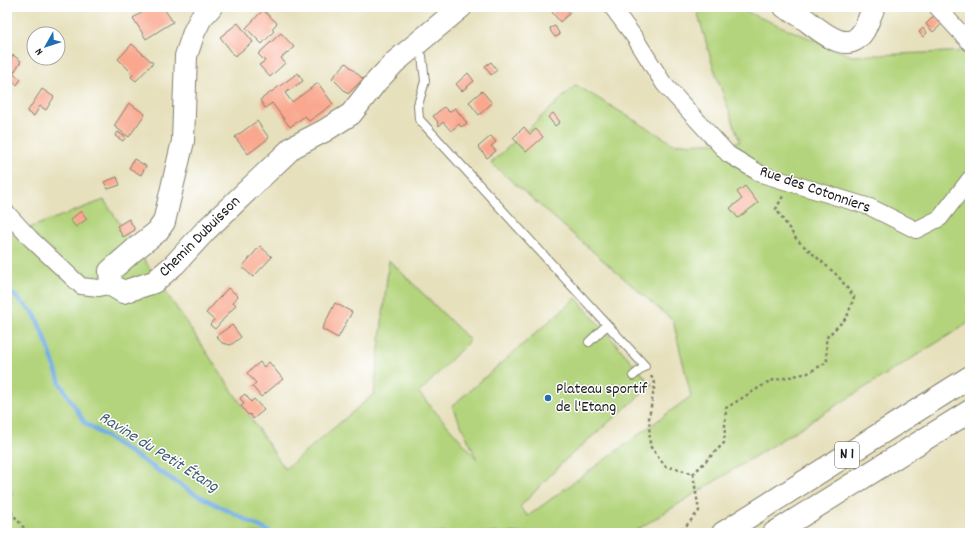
<svg xmlns="http://www.w3.org/2000/svg" width="977" height="540" font-family="Dekko,sans-serif">
  <style>
    .green { fill: #b3d47c; stroke: #68784c }
    .lines { fill: none; stroke-linecap: round; stroke-linejoin: round }
    .stream { stroke: #75afe5; stroke-width: 4.5 }
    .building { fill: #f9a88f }
    .lane-casing { stroke: #817e6c; stroke-width: 10 }
    .street-casing { stroke: #817e6c; stroke-width: 18 }
    .secondary-casing { stroke: #817e6c; stroke-width: 24 }
    .highway-casing { stroke: #817e6c; stroke-width: 24 }
    .path { stroke: #817e6c; stroke-width: 2.5; stroke-dasharray: 3 3; stroke-linecap: butt }
    .lane { stroke: #fff; stroke-width: 8 }
    .street { stroke: #fff; stroke-width: 16 }
    .secondary { stroke: #fff; stroke-width: 22 }
    .highway { stroke: #fff; stroke-width: 22 }
    .poi-dot { fill: #1f6fb2; stroke: #fff; stroke-width: 1.5 }
    .labels { text-anchor: middle; dominant-baseline: central; stroke-width: 3; stroke-linejoin: round; paint-order: stroke }
    .shield { fill: #fff; stroke: #606060; stroke-width: 1 }
    .shield-label { font-size: 15px; font-weight: bold; fill: #1c1c1c }
    .street-label { font-size: 16px; fill: #1c1c1c; stroke: #fff }
    .poi-label { font-size: 16px; fill: #1c1c1c; stroke: #fff; text-anchor: start }
    .water-label { font-size: 17px; font-style: italic; fill: #445e76; stroke: #fff }
  </style>
  <rect width="100%" height="100%" fill="#fff"/>
  <filter id="ink" filterUnits="userSpaceOnUse"><feTurbulence type="fractalNoise" baseFrequency=".025" numOctaves="2"/><feDisplacementMap in="SourceGraphic" scale="8" xChannelSelector="R" yChannelSelector="G"/><feConvolveMatrix kernelMatrix="1 2 1 2 8 2 1 2 1" color-interpolation-filters="sRGB"/></filter>
  <filter id="wash" filterUnits="userSpaceOnUse"><feTurbulence type="fractalNoise" baseFrequency=".012" numOctaves="4" result="noise"/><feDisplacementMap in="SourceGraphic" scale="16" xChannelSelector="R" yChannelSelector="G"/><feGaussianBlur stdDeviation="0.9" result="paint"/><feColorMatrix in="noise" values="0 0 0 0 0 0 0 0 0 0 0 0 0 0 0 0 0 1.4 0 .05"/><feComposite in="paint" operator="in"/></filter>
  <g filter="url(#wash)">
    <rect width="100%" height="100%" fill="#e6e0bc"/>
    <path class="green" d="M696,7h39l117,49 118,-5v271l-338,211h-625v-25l5,-15 -5,-10v-247l97,-36 181,269 89,-75 15,-134 81,80 -51,53 58,66 -25,-53 124,-108 76,87 -87,75 -45,47 8,9 163,-120 -18,-75 -182,-158 85,-78 98,59 66,-2 -28,-79z"/>
    <g class="lines">
      <path class="stream" d="M7,289l27,24 13,30 13,40 25,40 108,70 79,40"/>
    </g>
    <g id="blocks">
      <path class="building" d="M151,7h12l10,15 -27,17 -13,-21z
        M557,7h8l5,6 -10,9 -8,-10z
        M263,10l14,13 -5,6 2,2 -12,13 -16,-16z
        M935,15l8,8 -10,9 -7,-8z
        M238,23l15,19 -18,14 -15,-19z
        M555,26l5,9 -5,2 -4,-5 -1,-4z
        M923,28l4,5 -4,4 -4,-5z
        M281,33l13,14 -13,11 4,5 -15,14 -11,-12 6,-4 -7,-7z
        M132,44l21,19 -17,18 -5,-4 2,-3 -15,-15z
        M13,55l8,6 -8,13 8,5 -4,6 -8,-5 2,-3 -4,-3v-9z
        M491,62l6,8 -6,5 -6,-9z
        M346,63l17,16 -15,15 -16,-16z
        M298,73l5,8 -18,12 7,9 26,-19 15,21 -24,17 -4,-5 -15,11 -18,-24 -7,5 -5,-8z
        M468,73l6,8 -12,10 -6,-7z
        M42,89l12,8 -8,13 -6,-4 -6,10 -7,-4z
        M482,91l10,12 -13,12 -10,-13z
        M129,103l16,11 -16,23 -15,-11z
        M444,107l5,5 6,-4 12,15 -6,4 -2,-3 -8,7 -8,-9 -4,4 -2,-3 1,-1 -5,-6z
        M553,113l7,9 -5,4 -7,-9z
        M257,121l12,17 -21,16 -13,-17z
        M524,127l6,7 6,-5 7,8 -17,15 -13,-14z
        M118,132l8,5 -3,4 -8,-5z
        M491,136l5,6 -5,4 5,5 -9,7 -9,-11z
        M134,159l12,7 -5,9 -12,-7z
        M117,177l3,8 -12,4 -4,-7z
        M745,186l13,17 -20,15 -8,-10 12,-9 -5,-7z
        M81,211l6,8 -11,8 -6,-7z
        M129,219l6,11 -12,7 -6,-11z
        M260,246l12,11 -19,20 -11,-10z
        M228,288l10,8 -5,6 3,3 -21,24 -5,-4 4,-5 -8,-7z
        M335,303l17,9 -14,26 -16,-9z
        M232,325l9,12 -10,8 -9,-2 -6,-7z
        M260,362l4,5 5,-5 14,17 -22,18 -9,-11 4,-3 -9,-10z
        M245,394l6,8 3,-3 10,11 -11,9 -3,-5 -2,1 -7,-9 3,-2 -4,-6z"/>
    </g>
  </g>
  <g filter="url(#ink)">
    <use href="#blocks" fill-opacity="0" stroke="#817e6c" stroke-width="1"/>
    <g class="lines">
      <g class="lane-casing">
        <path id="lane" d="M415,46l7,10 3,25 -7,24 1,14 226,247 -12,10
          M589,342l18,-17"/>
      </g>
      <g class="street-casing">
        <path id="street" d="M612,7l23,31 29,46 64,70 33,20 109,33 46,23 24,-12 30,-39
          M937,7l33,36
          M7,213l24,26 50,47 18,2 12,-3"/>
      </g>
      <g class="secondary-casing">
        <path id="secondary" d="M211,7l-10,11 -7,14 -8,24 -3,85 -19,81 -7,10 -23,18 -24,21 1,14 12,7 31,-10 21,-18 30,-33 88,-84 31,-16 27,-17 25,-32 19,-20 66,-55
          M785,7c5,3 9,5 14,8 17,11 48,45 65,15 4,-7 6,-15 10,-23"/>
      </g>
      <g class="highway-casing">
        <path id="highway" d="M723,533l247,-156
          M774,533l196,-122"/>
      </g>
      <path class="path" d="M651,376l4,7 -6,35 1,28 16,21 9,1 18,6 6,37 -19,22
        M693,474l31,-31 2,-35 44,-27 38,-8 19,-11 -1,-24 21,-21 7,-20 -16,-21 -41,-36 -21,-31 7,-13
        M7,507l21,26"/>
      <use href="#lane" class="lane"/>
      <use href="#street" class="street"/>
      <use href="#secondary" class="secondary"/>
      <use href="#highway" class="highway"/>
    </g>
  </g>
  <circle class="poi-dot" cx="548" cy="398" r="4"/>
  <g class="labels">
    <rect class="shield" x="835" y="442" width="24" height="26" rx="3"/>
    <g class="shield-label">
      <text x="847" y="455">N 1</text>
    </g>
    <g class="street-label">
      <text transform="translate(815 190) rotate(19)">Rue des Cotonniers</text>
      <text transform="translate(200 237) rotate(-45)">Chemin Dubuisson</text>
    </g>
    <g class="poi-label">
      <text x="556" y="389">Plateau sportif<tspan x="556" dy="18">de l'Etang</tspan></text>
    </g>
    <g class="water-label">
      <text transform="translate(158 453) rotate(32)">Ravine du Petit Étang</text>
    </g>
  </g>
  <rect width="977" height="540" fill="none" stroke="#fff" stroke-width="24"/>
  <g transform="translate(46 46) rotate(231)"><circle r="19" fill="#ffffff" stroke="#a4a4a4"/>
  <path d="M0-3L7 15L0 10L-7 15Z" fill="#1f6fb2"/>
  <text y="-6" font-size="11" font-weight="bold" text-anchor="middle" fill="#1c1c1c">N</text>
  </g>
</svg>
